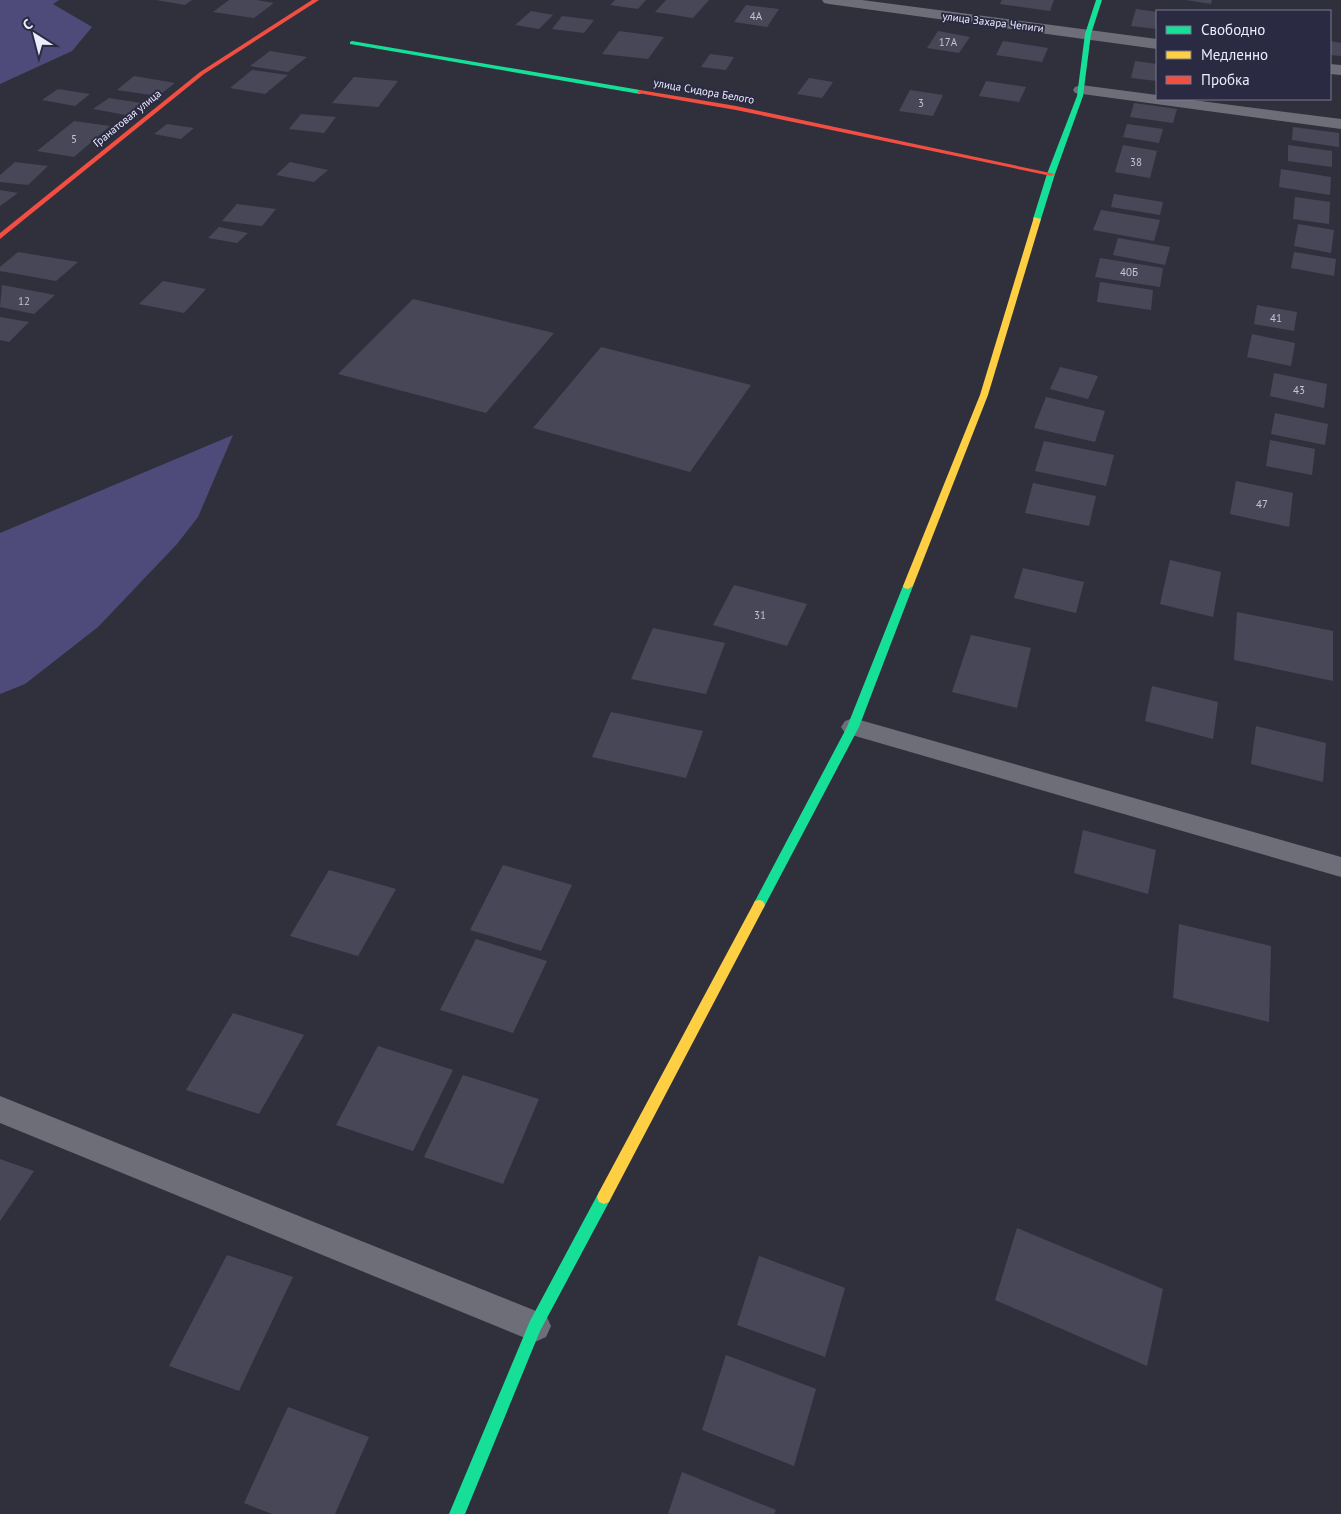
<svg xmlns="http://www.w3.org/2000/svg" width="1341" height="1514" font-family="'PT Sans',sans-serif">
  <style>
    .green { fill: #4e4b7a }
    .building { fill: #484758 }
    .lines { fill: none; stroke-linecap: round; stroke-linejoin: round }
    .lane { fill: #6e6e79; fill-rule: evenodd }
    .street { fill: #6e6e79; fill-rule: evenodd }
    .fast { fill: #16e098; fill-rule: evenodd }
    .slow { fill: #ffcf43; fill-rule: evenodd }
    .jam { fill: #f24e42; fill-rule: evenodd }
    .labels { text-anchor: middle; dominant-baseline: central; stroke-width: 4; stroke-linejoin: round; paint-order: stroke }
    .number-label { font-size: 11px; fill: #c3c3d4 }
    .far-street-label { font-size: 11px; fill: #ececfd; stroke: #2b2a43 }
  </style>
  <rect width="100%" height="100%" fill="#30303d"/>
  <path class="green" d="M0,0h59l-6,4 39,23 -20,24 -72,33z
    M233,435l-35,82 -21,27 -79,83 -73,57 -25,10v-161z"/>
  <path class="building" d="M156,0h36l-7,5z
    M229,0h27l18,3 -20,15 -41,-6z
    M615,0h31l-8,9 -28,-4z
    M666,0h43l-16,18 -38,-6z
    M1002,0h52l-4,11 -50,-7z
    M1186,0h26l-1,4z
    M746,5l33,4 -12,18 -33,-5z
    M1136,9l21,3v17l-26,-3z
    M531,11l22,4 -14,14 -24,-4z
    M562,16l32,4 -10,13 -32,-4z
    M619,31l45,6 -16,22 -46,-5z
    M938,31l32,6 -11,16 -32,-5z
    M1003,41l45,7 -6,14 -46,-7z
    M1330,41l11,2v13l-11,-1z
    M270,51l37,6 -19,15 -38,-6z
    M710,54l24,3 -8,13 -25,-3z
    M1135,61l22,3v17l-26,-3z
    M252,70l36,5 -23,19 -35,-6z
    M134,76l41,7 -17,13 -41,-6z
    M354,77l44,4 -20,26 -46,-4z
    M809,78l24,4 -11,16 -25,-4z
    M986,81l40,6 -7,15 -40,-6z
    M58,89l32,5 -15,12 -33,-6z
    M910,90l33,5 -10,21 -34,-5z
    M109,98l32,5 -15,12 -33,-6z
    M1134,103l43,6 -4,14 -43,-6z
    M301,114l35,3 -12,16 -35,-4z
    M74,121l36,5 -36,31 -37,-6z
    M167,124l27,4 -13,11 -27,-5z
    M1127,124l36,5 -4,14 -36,-6z
    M1293,127l46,6v14l-47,-7z
    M1123,145l34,6 -7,27 -35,-6z
    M1288,145l44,6v16l-44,-6z
    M15,162l33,4 -20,19 -28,-3v-7z
    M290,162l38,8 -14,12 -38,-7z
    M1281,169l50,8 -1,18 -51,-8z
    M0,190l18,3 -18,13z
    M1114,194l49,8 -3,13 -49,-8z
    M1295,197l35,5 -1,22 -36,-5z
    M237,204l39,5 -14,17 -40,-5z
    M1101,210l59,10 -6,21 -61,-11z
    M1298,224l36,6 -3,23 -37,-7z
    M219,227l29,6 -11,10 -29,-5z
    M1118,238l52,9 -5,18 -52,-10z
    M18,252l60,10 -22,19 -56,-10v-4z
    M1294,252l42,7 -2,17 -43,-8z
    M1100,258l63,10 -3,19 -65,-10z
    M163,281l43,8 -22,24 -45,-9z
    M1100,282l53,8 -2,20 -54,-8z
    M2,285l53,10 -21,19 -34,-7z
    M413,299l141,34 -68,80 -148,-39z
    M1257,305l40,7 -3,19 -40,-7z
    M0,317l29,5 -20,20 -9,-2z
    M1252,334l43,9 -4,23 -44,-9z
    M601,347l150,38 -61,87 -157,-44z
    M1060,367l38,9 -10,23 -38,-10z
    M1274,373l53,11 -3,24 -54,-12z
    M1046,397l59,14 -10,31 -61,-14z
    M1275,413l53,11 -3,21 -54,-11z
    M1270,440l45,9 -3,26 -46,-9z
    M1044,441l70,14 -8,31 -71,-15z
    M1236,481l57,12 -4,34 -59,-13z
    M1033,483l63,13 -7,30 -64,-13z
    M1170,560l51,12 -8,45 -53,-13z
    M1023,568l61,14 -8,31 -62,-15z
    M734,585l73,19 -20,42 -74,-21z
    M1237,612l96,19v50l-99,-21z
    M653,628l72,15 -19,51 -75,-15z
    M971,635l60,13 -14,60 -65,-16z
    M1152,686l66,16 -5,37 -68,-18z
    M611,712l92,19 -17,47 -94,-21z
    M1256,726l70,17 -3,39 -72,-18z
    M1083,830l73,20 -8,44 -74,-21z
    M503,865l69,20 -31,66 -71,-21z
    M329,870l67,19 -38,67 -68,-20z
    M1179,924l92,22 -2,76 -96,-24z
    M476,939l71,22 -34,72 -73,-23z
    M233,1013l71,22 -45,79 -73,-24z
    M378,1046l75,24 -40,81 -77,-26z
    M463,1075l76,24 -36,85 -79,-27z
    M0,1159l34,12 -34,50z
    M1017,1228l146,61 -16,77 -152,-66z
    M227,1255l66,22 -54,114 -70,-25z
    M759,1256l86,32 -20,69 -88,-32z
    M726,1355l90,34 -22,77 -92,-36z
    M288,1407l81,30 -34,77h-63l-28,-11z
    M682,1472l94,38 -2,4h-106z"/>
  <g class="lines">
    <path class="lane" d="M853,718l488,139v20l-496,-144 -4,-6 4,-6z
      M0,1096l546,219 5,11 -5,11 -11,5 -535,-219z"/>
    <path class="street" d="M822,0h40l295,39v10l-328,-45 -5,-1z
      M1330,64l11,1v10l-11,-1z
      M1081,85l76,10v4h28l156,20v10l-266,-36 -2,-3 2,-3z"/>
    <path class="fast" d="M1096,0h6l-11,34 -8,62 -28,78 -14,45 -7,2 -1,-2 14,-45 30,-78 8,-62z
      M352,41l288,49 3,2 -3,2 -290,-50v-2z
      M908,583l5,3 -54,141 -96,182 -4,1 -4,-1 -2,-4 2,-4 92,-174 56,-141z
      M604,1190l5,2 2,5 -2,5 -69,129 -75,183h-16l81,-193 69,-129z"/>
    <path class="slow" d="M1034,217l7,2 -53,176 -75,191 -5,3 -4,-1 -1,-2 77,-191z
      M759,900l4,1 2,4 -2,4 -154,293 -5,2 -5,-2 -2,-5 2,-5 156,-291z"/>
    <path class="jam" d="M312,0h7l-115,74 -204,165v-6l200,-161z
      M640,90l96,16 319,68 -4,2 -315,-66 -98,-17v-2z"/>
  </g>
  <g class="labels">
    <g class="number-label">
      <text x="756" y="16">4А</text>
      <text x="948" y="42">17А</text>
      <text x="921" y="103">3</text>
      <text x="74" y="139">5</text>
      <text x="1136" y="162">38</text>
      <text x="1129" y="272">40Б</text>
      <text x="24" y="301">12</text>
      <text x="1276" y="318">41</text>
      <text x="1299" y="390">43</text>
      <text x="1262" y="504">47</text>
      <text x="760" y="615">31</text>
    </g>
    <g class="far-street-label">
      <text transform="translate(993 22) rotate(7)">улица Захара Чепиги</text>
      <text transform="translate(704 91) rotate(10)">улица Сидора Белого</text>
      <text transform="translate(127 118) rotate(-39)">Гранатовая улица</text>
    </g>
  </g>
  <rect x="1156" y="10" width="175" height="90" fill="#2b2a43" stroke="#78788d"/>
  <rect x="1166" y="26" width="25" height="8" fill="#16e098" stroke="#78788d"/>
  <text x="1201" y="35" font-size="15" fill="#ececfd">Свободно</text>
  <rect x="1166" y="51" width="25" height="8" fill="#ffcf43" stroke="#78788d"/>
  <text x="1201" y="60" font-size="15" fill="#ececfd">Медленно</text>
  <rect x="1166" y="76" width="25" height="8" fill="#f24e42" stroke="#78788d"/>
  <text x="1201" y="85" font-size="15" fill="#ececfd">Пробка</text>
  <g transform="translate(35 35) rotate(324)" stroke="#2b2a43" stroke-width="4" paint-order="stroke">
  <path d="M0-4L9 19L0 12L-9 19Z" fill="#ececfd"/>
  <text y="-8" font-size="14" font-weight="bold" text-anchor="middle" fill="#ececfd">С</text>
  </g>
</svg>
